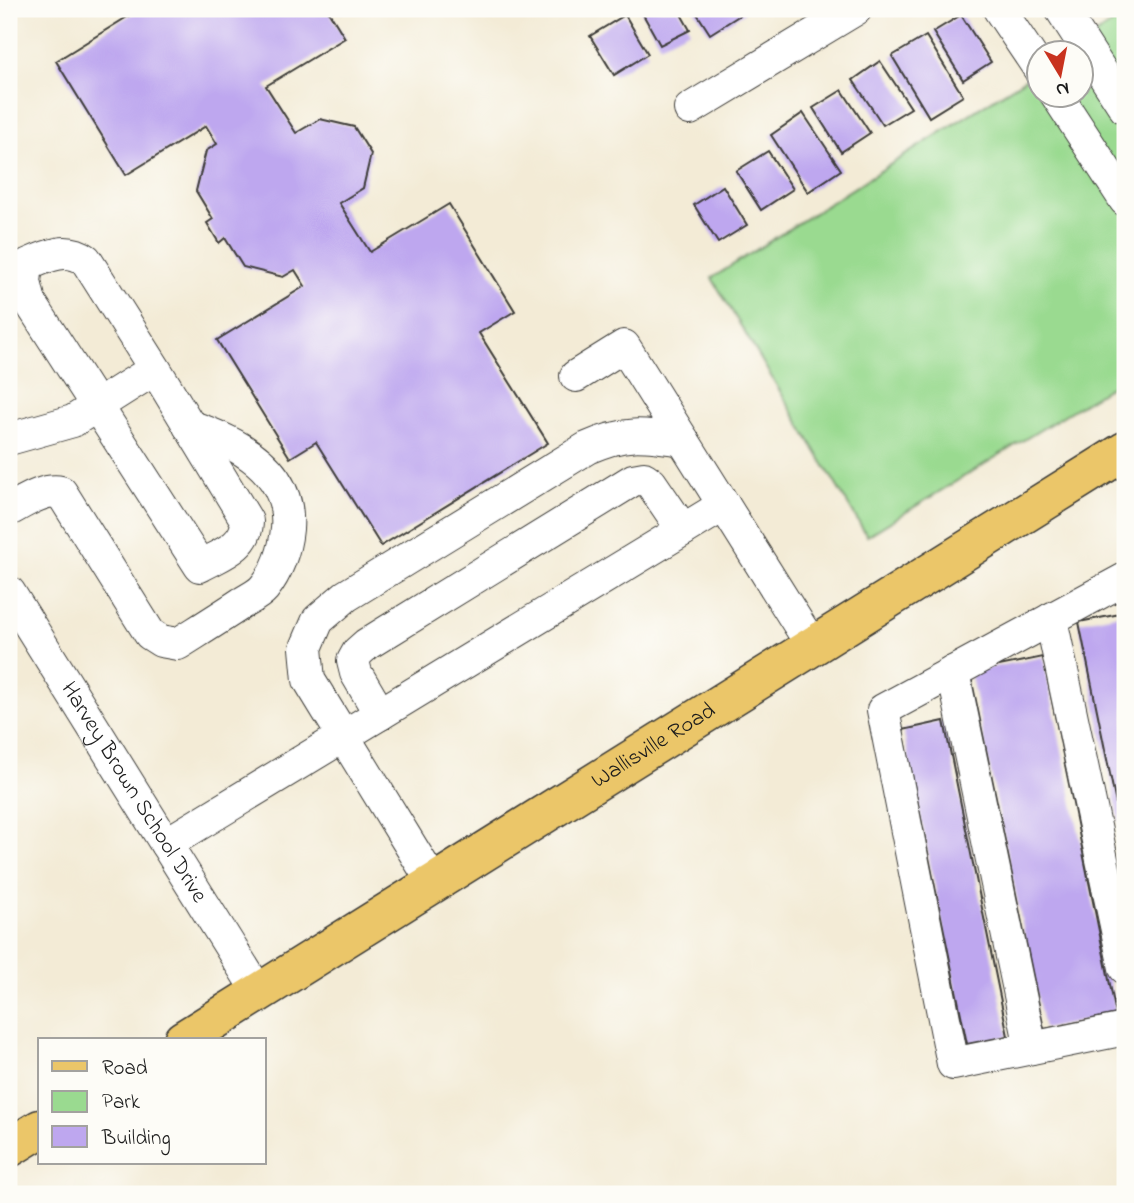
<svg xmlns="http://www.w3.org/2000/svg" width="1134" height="1203" font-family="'Indie Flower',sans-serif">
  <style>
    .green { fill: #9ada90; stroke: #5b7b56; stroke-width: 2 }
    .building { fill: #bea7ef }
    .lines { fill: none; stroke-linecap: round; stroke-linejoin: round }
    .minor-casing { stroke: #3c3b38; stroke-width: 34 }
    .major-casing { stroke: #3c3b38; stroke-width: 41 }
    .minor { stroke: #fff; stroke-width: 32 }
    .major { stroke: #ebc669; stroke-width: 38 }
    .labels { text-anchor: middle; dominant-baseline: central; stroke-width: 7; stroke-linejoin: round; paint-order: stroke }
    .street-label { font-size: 23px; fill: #1c1c1c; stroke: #fdfcf7 }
  </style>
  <rect width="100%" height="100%" fill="#fdfcf7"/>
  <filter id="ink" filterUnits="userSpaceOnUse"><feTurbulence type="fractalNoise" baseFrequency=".0143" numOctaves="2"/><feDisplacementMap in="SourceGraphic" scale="14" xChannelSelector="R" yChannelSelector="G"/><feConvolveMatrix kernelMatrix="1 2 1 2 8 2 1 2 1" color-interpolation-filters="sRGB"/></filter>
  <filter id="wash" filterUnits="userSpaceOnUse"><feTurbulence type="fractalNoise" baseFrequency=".00686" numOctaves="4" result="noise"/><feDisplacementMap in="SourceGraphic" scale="28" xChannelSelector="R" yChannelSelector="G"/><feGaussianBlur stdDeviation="1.57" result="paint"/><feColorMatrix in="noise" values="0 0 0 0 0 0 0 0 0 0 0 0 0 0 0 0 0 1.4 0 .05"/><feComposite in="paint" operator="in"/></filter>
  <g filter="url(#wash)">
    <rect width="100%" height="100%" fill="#f3ebd6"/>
    <path class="green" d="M1125,16v362l-258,158 -155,-258 327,-208 1,24h42v-42h-15z"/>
    <g id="blocks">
      <path class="building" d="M140,9h187l18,29 -79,48 30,47 24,-14 34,8 17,27 -8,34 -24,15 31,49 79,-48 66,107 -36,22 69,110 -167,103 -65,-104 -26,16 -73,-118 88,-54 -10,-16 -12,7 -40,-10 -18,-29 -6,5 -12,-20 6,-4 -17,-28 10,-40 11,-7 -11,-18 -80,49 -70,-114z
        M640,9h38l12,21 -30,15z
        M694,9h49l2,3 -35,22z
        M625,15l23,39 -34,21 -24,-39z
        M961,15l30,47 -28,18 -30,-48z
        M926,36l37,60 -34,21 -37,-61z
        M880,61l31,47 -28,17 -30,-45z
        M842,90l28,43 -29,19 -28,-44z
        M803,113l38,57 -33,22 -37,-57z
        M768,151l25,38 -32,21 -25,-39z
        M723,186l24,39 -29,18 -24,-38z
        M1125,613v230h-1l-45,-221z
        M1043,657l73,357 -72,15 -74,-357z
        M944,721l64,315 -41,8 -64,-314z"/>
    </g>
  </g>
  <g filter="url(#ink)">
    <use href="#blocks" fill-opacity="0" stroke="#3c3b38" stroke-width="2"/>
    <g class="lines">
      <g class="minor-casing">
        <g id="minor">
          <path d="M999,9l41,61"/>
          <path d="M1061,9l64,99"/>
          <path d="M1056,94l69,106"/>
          <path d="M690,109l166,-100"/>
          <path d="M576,376l48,-30 189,301"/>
          <path d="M9,439l64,-18 82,-52 -69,-109c-19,-14 -39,-4 -59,5l-2,17 5,20 170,264c19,-11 47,-19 47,-45l-92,-152"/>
          <path d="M9,510c15,-8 35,-22 52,-18l89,142 11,7 17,3c22,-14 43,-27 64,-41 7,-4 17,-9 22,-15 13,-16 21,-38 23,-59 5,-59 -49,-87 -98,-103"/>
          <path d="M1125,579l-242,131 70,354 172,-35"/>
          <path id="s1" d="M9,592l250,401"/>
          <path d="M1051,619l74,349"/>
          <path d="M953,672l78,376"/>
          <path d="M380,714l-24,-41 -3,-12 5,-9 9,-8 266,-164 11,-2 7,5 32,47"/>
          <path d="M166,844l558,-339"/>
          <path d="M434,884l-125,-204 -3,-32 12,-28 28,-24 241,-148c38,-17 56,-14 96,-8"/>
        </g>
      </g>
      <g class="major-casing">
        <g id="major">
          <path id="s2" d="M183,1040l942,-589"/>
          <path d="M9,1148l31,-19"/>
        </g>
      </g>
      <use href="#minor" class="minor"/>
      <use href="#major" class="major"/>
    </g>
  </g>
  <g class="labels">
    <g class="street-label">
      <text stroke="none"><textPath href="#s2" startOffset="555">Wallisville Road</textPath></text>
      <text stroke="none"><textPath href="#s1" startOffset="236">Harvey Brown School Drive</textPath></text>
    </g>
  </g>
  <rect width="1134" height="1203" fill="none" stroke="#fdfcf7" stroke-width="35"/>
  <rect x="38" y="1038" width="228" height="126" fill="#fdfcf7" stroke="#a3a29f" stroke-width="2"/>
  <rect x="52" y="1061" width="35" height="10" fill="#ebc669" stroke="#a3a29f" stroke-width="2"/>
  <text x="102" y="1074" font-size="21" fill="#1c1c1c">Road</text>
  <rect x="52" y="1091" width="35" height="21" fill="#9ada90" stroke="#a3a29f" stroke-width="2"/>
  <text x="102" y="1108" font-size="21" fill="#1c1c1c">Park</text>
  <rect x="52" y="1126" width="35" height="21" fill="#bea7ef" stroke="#a3a29f" stroke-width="2"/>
  <text x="102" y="1144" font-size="21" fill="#1c1c1c">Building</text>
  <g transform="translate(1060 74) rotate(170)"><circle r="33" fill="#fdfcf7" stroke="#a3a29f" stroke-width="2"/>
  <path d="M0-5L12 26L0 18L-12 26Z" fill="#c8321e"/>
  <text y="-10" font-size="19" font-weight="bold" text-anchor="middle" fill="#1c1c1c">N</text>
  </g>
</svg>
